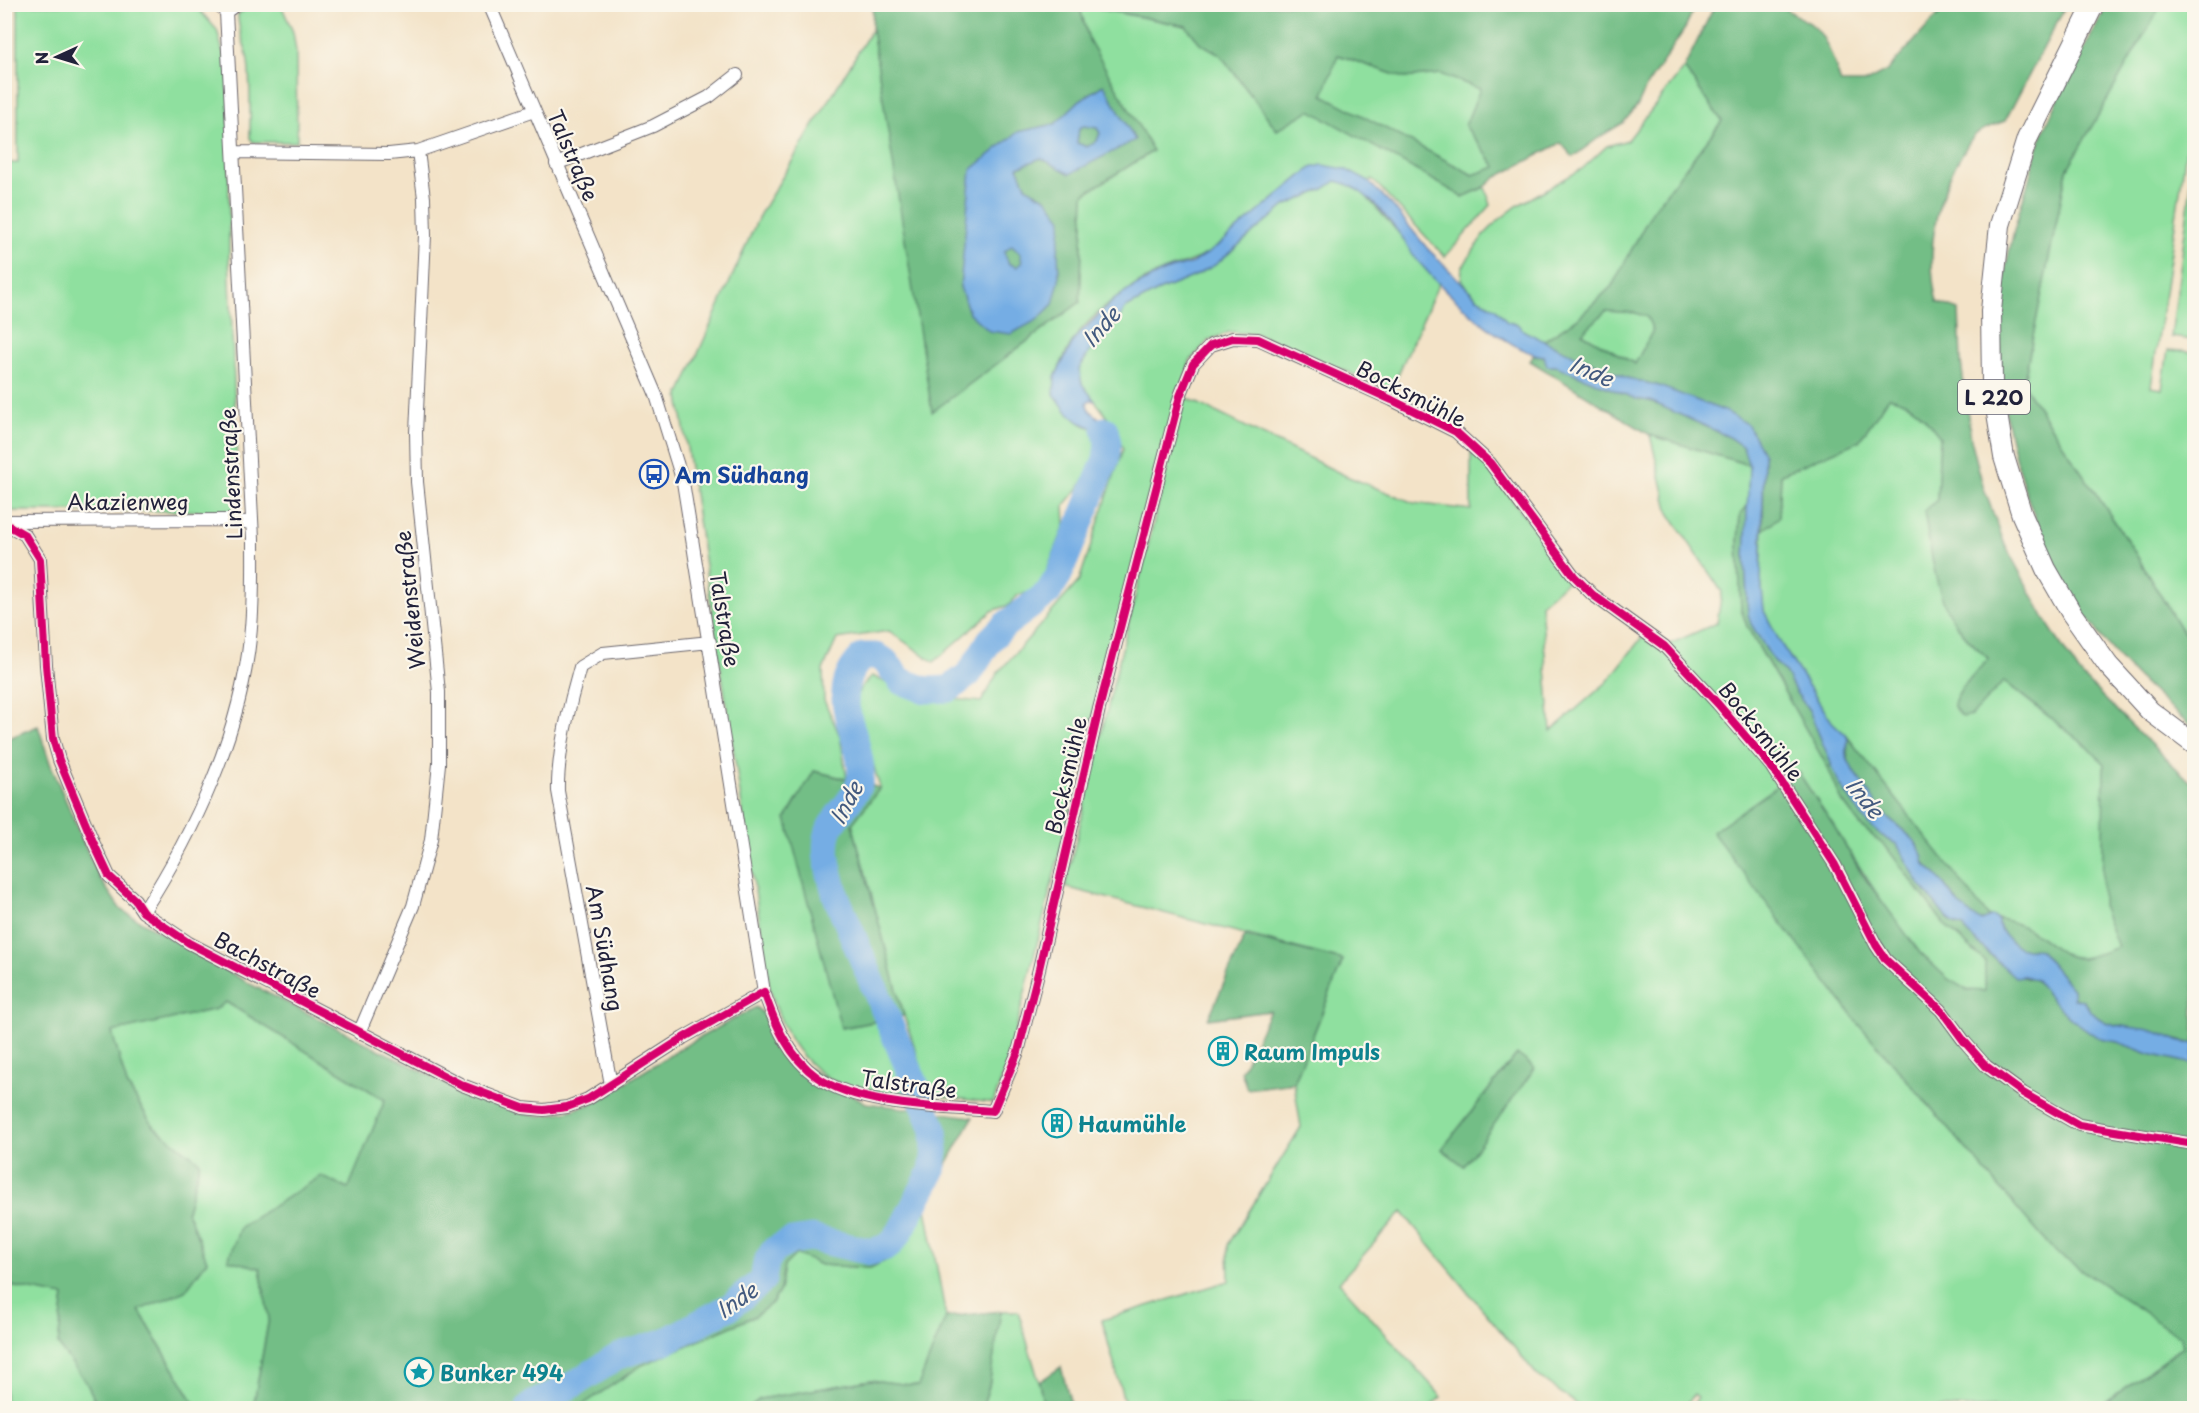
<svg xmlns="http://www.w3.org/2000/svg" width="2199" height="1413" font-family="'Playpen Sans',sans-serif">
  <style>
    .green { fill: #8fe09f; stroke: #58816d; stroke-width: 1.5; fill-rule: evenodd }
    .forest { fill: #73be86; stroke: #4a7060; stroke-width: 1.5; fill-rule: evenodd }
    .water { fill: #75ade4; stroke: #4c6890; stroke-width: 1.5; fill-rule: evenodd }
    .lines { fill: none; stroke-linecap: round; stroke-linejoin: round }
    .river { stroke: #75ade4; stroke-width: 27 }
    .minor-casing { stroke: #6b666c; stroke-width: 14 }
    .primary-casing { stroke: #6b666c; stroke-width: 22 }
    .minor { stroke: #fff; stroke-width: 12 }
    .primary { stroke: #fff; stroke-width: 20 }
    .cycleway-casing { stroke: #fbf7ec; stroke-width: 11 }
    .cycleway { stroke: #d6006c; stroke-width: 8 }
    .labels { text-anchor: middle; dominant-baseline: central; stroke-width: 4.5; stroke-linejoin: round; paint-order: stroke }
    .shield { fill: #fbf7ec; stroke: #636270; stroke-width: 1.5 }
    .shield-label { font-size: 20px; font-weight: bold; fill: #22223b }
    .street-label { font-size: 21px; fill: #22223b; stroke: #fbf7ec }
    .transit-label { font-size: 21px; font-weight: bold; fill: #164399; stroke: #fbf7ec; text-anchor: start }
    .culture-label { font-size: 21px; font-weight: bold; fill: #0d838f; stroke: #fbf7ec; text-anchor: start }
    .water-label { font-size: 22px; font-style: italic; fill: #435a7f; stroke: #fbf7ec }
  </style>
  <rect width="100%" height="100%" fill="#fbf7ec"/>
  <filter id="ink" filterUnits="userSpaceOnUse"><feTurbulence type="fractalNoise" baseFrequency=".0167" numOctaves="2"/><feDisplacementMap in="SourceGraphic" scale="12" xChannelSelector="R" yChannelSelector="G"/><feConvolveMatrix kernelMatrix="1 2 1 2 8 2 1 2 1" color-interpolation-filters="sRGB"/></filter>
  <filter id="wash" filterUnits="userSpaceOnUse"><feTurbulence type="fractalNoise" baseFrequency=".008" numOctaves="4" result="noise"/><feDisplacementMap in="SourceGraphic" scale="24" xChannelSelector="R" yChannelSelector="G"/><feGaussianBlur stdDeviation="1.35" result="paint"/><feColorMatrix in="noise" values="0 0 0 0 0 0 0 0 0 0 0 0 0 0 0 0 0 1.4 0 .05"/><feComposite in="paint" operator="in"/></filter>
  <g filter="url(#wash)">
    <rect width="100%" height="100%" fill="#f3e3c8"/>
    <path class="green" d="M254,4l27,1 12,27 3,19 1,91h-44l-3,-4c0,-25 1,-52 -2,-77 -2,-16 -11,-31 -10,-47z
      M18,5h177l22,25 12,44v180l10,257h-234l-1,-348h14z
      M1079,5l107,21 14,17 20,11 57,76 33,-21 153,88 22,-10 6,18 -46,52 -73,-78 -3,3c-22,-12 -33,-15 -58,-14l-101,84c-17,10 -29,12 -47,19 -30,12 -71,42 -89,68 -8,12 -13,25 -19,38l12,35 17,13 9,3 7,16 1,6 -4,13 -6,5 -12,20 -15,18 1,19 -21,53 -12,14 -14,3 -9,10 -17,6 -58,51 -45,-31 -52,8 -14,31 1,30 16,36 7,43 -33,-8 28,257 43,-8 24,77c-14,-1 -29,-1 -42,-4 -57,-13 -82,-51 -97,-104l-91,-593 81,-182 112,-185 61,382 147,-109 4,-108 69,-43 -64,-111z
      M2161,5h33v91l-43,291 11,2 6,-39 26,2v292l-14,-16 -49,-82 -108,-161 44,-215z
      M1338,55l66,23 36,-4 41,15 -16,37 31,41 -23,8 -151,-80z
      M1684,68l38,53 -69,89 -41,76 -35,33 -34,22 -19,-10 -7,-7 -10,-2 -12,-14 -18,-10 -16,-18 1,-12 21,-32 16,-16 18,-14 65,-37 25,-23 21,-6z
      M2194,163v177l-23,-3z
      M1336,181l11,2 16,10 40,45 12,20 24,25 -48,107 -134,-56 -27,-2 -21,8 -19,21 -99,365 -84,339 -14,38 -62,-8 -27,-79 -52,-193 28,-35 -25,-88 6,-13 11,-11 13,6 14,11 82,9 16,-28 82,-93 44,-132 -11,-26 -30,-39 -2,-8 -1,-7 15,-25 11,-7 21,-29 30,-16 39,-16 20,-11 70,-59 39,-17z
      M1606,311l30,2 11,4 6,13 -18,34 -53,-31z
      M1185,397l161,79 68,27 57,7v-58l16,14 84,112 -30,26 10,127 56,-49 36,-46 18,12 56,-25 5,-31 -53,-79 -19,-78 99,30 -1,40 -8,10 -2,27 3,67 6,18 80,139 15,35 19,25 26,22 58,77 40,36 97,-3 -12,-2 -14,-6 -19,-15 -32,-15 -17,-3 -142,-182 -14,-13 -51,-78 -17,-33 -3,-32 2,-49 16,-13 2,-43 78,-33 30,-44c27,6 35,20 51,40l-3,63 -13,11c6,31 10,75 26,103 9,17 25,33 39,45 -14,14 -31,28 -35,47l17,9 32,-34 86,67 15,16v23l90,22v540l-11,-3 -86,62h-406l7,-10 -4,-3 -11,13h-101l-45,-33 -135,-163 -63,70 103,115 -13,11h-303l-24,-88 127,-39 -1,-36 73,-118 -7,-44 49,-123 -278,-73 48,-202zM1798,772l92,142 30,39 28,26 199,335 -92,-62 -197,-229zM1516,1055l-52,111 -22,-17z
      M226,1002l159,98 -37,90 -27,-14 -32,21 -29,71 9,50 -16,90h-56l-58,-98 46,-19 22,-30 -20,-50 13,-49 -47,-36 -26,-41 -16,-53 105,-23z
      M925,1203l21,114 -28,69 -47,-6 -111,19 -12,9h-170l64,-43 113,-49 18,-14 7,-12 4,-24 12,-12 25,11 49,3 25,-12z
      M4,1252l7,34 53,10 -6,49 28,37 13,26h-94z
      M1001,1311h17l21,71 5,26h-62l7,-22z"/>
    <path class="forest" d="M1689,4l3,8 -6,15 -40,60 -8,18 -15,18 -22,13 -28,21 -12,-14 -66,35 -10,9 -22,10 -153,-87 -33,20 -57,-76 -20,-11 -14,-17 -102,-21zM1338,55l66,23 36,-4 40,15 -15,37 31,41 -23,8 -150,-80z
      M873,5h206l10,35 64,111 -69,43 -4,108 -148,110 -60,-383zM1103,85l32,55 -94,18 -23,9 9,21 20,11 11,52 1,30 -99,6 58,-155 37,-8 25,-24z
      M1715,5h68c7,10 18,12 28,19 16,11 24,42 30,59h23l23,-12 60,-66h119l-61,116c-10,4 -21,7 -30,14 -5,4 -9,13 -13,19 -27,44 -37,98 -25,148l22,8 2,52 10,77 12,47 22,59 44,81 31,48 57,57 57,54v259l-86,-21c-13,-5 -18,-12 -25,-23l-9,-1 -1,-9 -33,-40c-5,-1 -9,-1 -14,-1 -15,-2 -26,-18 -29,-30 14,1 27,7 39,15 15,9 26,24 45,24 12,-1 25,-7 37,-11l-16,-41 2,-142 -15,-16 -85,-67 -26,28 -7,6 -8,2c-3,-3 -8,-6 -9,-11 -1,-13 26,-38 35,-47 -14,-12 -30,-29 -40,-45 -15,-28 -19,-72 -25,-103l13,-11 3,-63c-16,-20 -24,-34 -51,-40l-30,44 -78,33 -2,43 -16,13 1,-75 -105,-69 -32,-8 -84,-37 34,-22 35,-33 41,-76 69,-89 -38,-53zM1606,311l30,2 11,4 6,13 -18,34 -53,-31z
      M2107,5h54l-94,165 -44,215 108,161 49,82 14,16v84c-26,-22 -53,-45 -76,-71 -78,-89 -125,-225 -118,-343 3,-42 14,-88 27,-128 6,-20 10,-41 19,-60 18,-42 41,-81 61,-121z
      M1084,126l13,2 3,5 -3,8 -10,6 -10,-4 2,-15z
      M1012,244l8,9 2,9 -5,5 -8,-3 -5,-12z
      M1533,355l11,1 4,10h8l80,33 14,2 77,35 16,11 6,18 -99,-30 -120,-74z
      M1748,505l-3,55 3,54 3,10 20,33 15,17 9,17 14,19 23,55 -2,1 3,1 6,16 29,41 20,16 9,4 22,39 26,33 10,8 9,3 3,6c22,18 39,45 70,47l8,12 24,25 31,22 18,3 31,12 45,10v344h-97l86,-61 -2,-10 -126,-85 -197,-229 -146,-191 86,-60 36,54 28,48 58,79 28,26 19,11 18,1v-30l-40,-36 -58,-77 -26,-22 -19,-25 -15,-35 -80,-140 -6,-17 -3,-67 2,-27z
      M38,726l12,37 35,83 15,33 21,31 129,74 209,106 62,23 21,3 27,-5 22,-7 97,-60 68,-37 7,7 30,45 73,44 107,14 -77,139 -26,12 -49,-3 -25,-11 -12,12 -4,24 -7,12 -18,14 -113,49 -64,43h-325l16,-90 -9,-50 -32,-8 12,-33 81,-51 27,13 37,-89 -159,-98 -10,7 -104,23 15,53 26,41 47,36 -13,49 20,50 -22,30 -46,19 58,98h-98l-13,-26 -28,-37 6,-49 -53,-10 -6,-34 -1,-512z
      M1846,735l142,181 -2,4c-19,3 -38,-33 -49,-45 -3,-3 -7,-5 -10,-9 -5,-6 -6,-17 -12,-24 -8,-11 -21,-18 -30,-28 -13,-12 -24,-30 -33,-45 -9,-16 -1,-22 -6,-34z
      M814,771l66,17 -28,36 52,192 -63,12 -55,-210z
      M1245,936l98,24 -49,123 -47,6 -6,-18 29,-60 -62,8z
      M1517,1054l18,14 -71,98 -22,-17z
      M1001,1311l-12,75 -7,22h-234l12,-9 111,-19 47,6 28,-69z
      M1061,1367l11,41h-28l-5,-26z"/>
    <path class="water" d="M1104,85l31,55 -65,34 -29,-16 -23,9 9,21 20,11 15,20 -4,32 1,30 -6,23 -16,16 -26,14 -22,-3 -20,-18 -9,-26 11,-117 47,-38 37,-8 25,-24zM1084,126l13,2 3,5 -3,8 -10,6 -10,-4 2,-15zM1012,245l8,8 2,9 -5,5 -8,-3 -5,-12z
      M1322,165l23,4 24,13 23,23 35,43 50,50 18,10 12,14 10,2 7,7 55,27 48,20 32,8 68,26 21,13 16,30 -3,124 3,32 17,33 51,78 14,13 2,5 -2,16 7,14 30,43 31,27 9,15 2,10 13,11 18,25 15,14 11,6 10,-5 5,3c3,12 14,28 29,30 5,0 9,0 14,1l33,40 1,9 9,1c18,30 35,24 66,30 11,2 21,8 32,12 4,1 9,1 13,2v20l-45,-10 -31,-12 -18,-3 -31,-22 -24,-25 -8,-12 -13,-4 -9,1 -48,-44 -3,-6 -9,-3 -10,-8 -26,-33 -22,-39 -9,-4 -20,-16 -14,-19 -15,-22 -30,-73 -14,-19 -9,-17 -15,-17 -20,-33 -3,-10 -3,-54 4,-94 -6,-19 -16,-11 -77,-35 -14,-2 -80,-33h-9l-3,-10c-40,-5 -101,-66 -127,-96 -6,-7 -10,-16 -15,-23 -17,-22 -38,-51 -66,-56l-12,8 -39,17 -70,59 -20,11 -39,16 -30,16 -21,29 -11,7 -15,25 3,15 13,17 -5,-1 -3,3 1,5c6,8 16,12 22,20 10,12 5,29 1,43l-14,-8c5,-13 3,-23 -4,-35l-14,-6 -12,-10 -13,-18 1,-17 20,-39 40,-39 19,-12 30,-16 28,-8 18,-11 101,-84z"/>
    <g class="lines">
      <path class="river" d="M529,1408l4,-4 41,-20 45,-28 47,-15 65,-35 32,-26 3,-17 8,-13 17,-9 20,-3 60,14 18,-6 11,-14 32,-61 3,-20 -1,-22 -98,-233c-6,-22 -15,-46 -6,-68 9,-18 31,-34 31,-56 -1,-42 -37,-78 2,-116h13l9,5 16,20 25,9 23,-1 20,-15 21,-34 15,-15 43,-32 11,-18 47,-116 2,-16 -3,-13"/>
    </g>
  </g>
  <g filter="url(#ink)">
    <g class="lines">
      <g class="minor-casing">
        <path id="minor" d="M216,4l10,8 11,-8
          M489,4l167,391 27,87 81,510c11,32 25,65 53,85 42,30 126,30 176,34l25,-59 21,-83 60,-260 81,-313 13,-32 18,-19 22,-7 25,1 134,61 64,32 34,31 84,113 19,19 71,51 54,58 53,62 64,99 41,80 10,15 55,50 23,31 22,25 37,27 56,32 115,19
          M234,152l155,2 29,-3 116,-40
          M556,164l97,-38 56,-29 28,-22
          M4,521l225,-1 23,3
          M4,523l21,12 15,24 6,106 7,74 6,21 35,84 15,32 26,24 8,12 46,31 273,142 61,23 21,2 23,-3 21,-8 95,-61 81,-46
          M143,912c52,-81 97,-178 107,-274 4,-34 3,-67 3,-100l-27,-526
          M359,1033l54,-127 18,-66 8,-76v-72l-22,-210 -1,-49 9,-198 -1,-37 -6,-47
          M611,1085l-53,-294c-1,-35 12,-90 22,-124l23,-14 107,-11"/>
      </g>
      <g class="primary-casing">
        <path id="primary" d="M2094,4l-67,135 -27,86 -9,86 1,72 12,74 18,58 24,54 26,45 36,51 42,46 44,33"/>
      </g>
      <use href="#minor" class="minor"/>
      <use href="#primary" class="primary"/>
      <g class="cycleway-casing">
        <path id="cycleway" d="M4,523l21,12 15,24 6,106 7,74 6,21 35,84 15,32 26,24 8,12 46,31 273,142 61,23 21,2 23,-3 21,-8 95,-61 81,-46c11,32 25,65 53,85 42,30 126,30 176,34l25,-59 21,-83 60,-260 81,-313 13,-32 18,-19 22,-7 25,1 134,61 64,32 34,31 84,113 19,19 71,51 54,58 53,62 64,99 41,80 10,15 55,50 23,31 22,25 37,27 56,32 115,19"/>
      </g>
      <use href="#cycleway" class="cycleway"/>
    </g>
  </g>
  <defs>
    <g id="bus-ring" transform="scale(1.5)"><circle r="9.5" fill="#fbf7ec" stroke="#1a4fb4" stroke-width="1.5"/><path d="M-5-6H5V4H4V6H2V4H-2V6H-4V4H-5ZM-3.5-4V0h7V-4ZM-3.5 1.2v1.5H-2V1.2ZM2 1.2v1.5H3.5V1.2Z" fill="#1a4fb4"/></g>
    <g id="building-ring" transform="scale(1.5)"><circle r="9.5" fill="#fbf7ec" stroke="#0f9aa8" stroke-width="1.5"/><path d="M-4-6H4V6H1V3H-1V6H-4ZM-2.5-4.3h1.7v1.8h-1.7ZM.8-4.3h1.7v1.8H.8ZM-2.5-1h1.7V.8h-1.7ZM.8-1h1.7V.8H.8Z" fill="#0f9aa8"/></g>
    <g id="sight-ring" transform="scale(1.5)"><circle r="9.5" fill="#fbf7ec" stroke="#0f9aa8" stroke-width="1.5"/><path d="M0-6L1.8-2.2L6-1.7L2.9 1.2L3.7 5.4L0 3.3L-3.7 5.4L-2.9 1.2L-6-1.7L-1.8-2.2Z" fill="#0f9aa8"/></g>
  </defs>
  <g fill-rule="evenodd">
    <use href="#bus-ring" x="654" y="474"/>
    <use href="#building-ring" x="1223" y="1051"/>
    <use href="#building-ring" x="1057" y="1123"/>
    <use href="#sight-ring" x="419" y="1372"/>
  </g>
  <g class="labels">
    <rect class="shield" x="1958" y="380" width="72" height="34" rx="4.5"/>
    <g class="shield-label">
      <text x="1994" y="397">L 220</text>
    </g>
    <g class="street-label">
      <text transform="translate(574 155) rotate(67)">Talstraße</text>
      <text transform="translate(1412 393) rotate(27)">Bocksmühle</text>
      <text transform="translate(230 474) rotate(-93)">Lindenstraße</text>
      <text x="128" y="501">Akazienweg</text>
      <text transform="translate(409 600) rotate(-96)">Weidenstraße</text>
      <text transform="translate(726 619) rotate(81)">Talstraße</text>
      <text transform="translate(1762 731) rotate(51)">Bocksmühle</text>
      <text transform="translate(1065 775) rotate(-77)">Bocksmühle</text>
      <text transform="translate(606 948) rotate(80)">Am Südhang</text>
      <text transform="translate(268 964) rotate(28)">Bachstraße</text>
      <text transform="translate(909 1083) rotate(8)">Talstraße</text>
    </g>
    <g class="transit-label">
      <text x="675" y="474">Am Südhang</text>
    </g>
    <g class="culture-label">
      <text x="1244" y="1051">Raum Impuls</text>
      <text x="1078" y="1123">Haumühle</text>
      <text x="440" y="1372">Bunker 494</text>
    </g>
    <g class="water-label">
      <text transform="translate(1100 326) rotate(-49)">Inde</text>
      <text transform="translate(1592 370) rotate(23)">Inde</text>
      <text transform="translate(1866 797) rotate(51)">Inde</text>
      <text transform="translate(845 802) rotate(-62)">Inde</text>
      <text transform="translate(736 1299) rotate(-35)">Inde</text>
    </g>
  </g>
  <rect width="2199" height="1413" fill="none" stroke="#fbf7ec" stroke-width="24"/>
  <g transform="translate(57 57) rotate(266)" stroke="#fbf7ec" stroke-width="4.5" paint-order="stroke">
  <path d="M0-4.5L10 22L0 15L-10 22Z" fill="#22223b"/>
  <text y="-9" font-size="16" font-weight="bold" text-anchor="middle" fill="#22223b">N</text>
  </g>
</svg>
